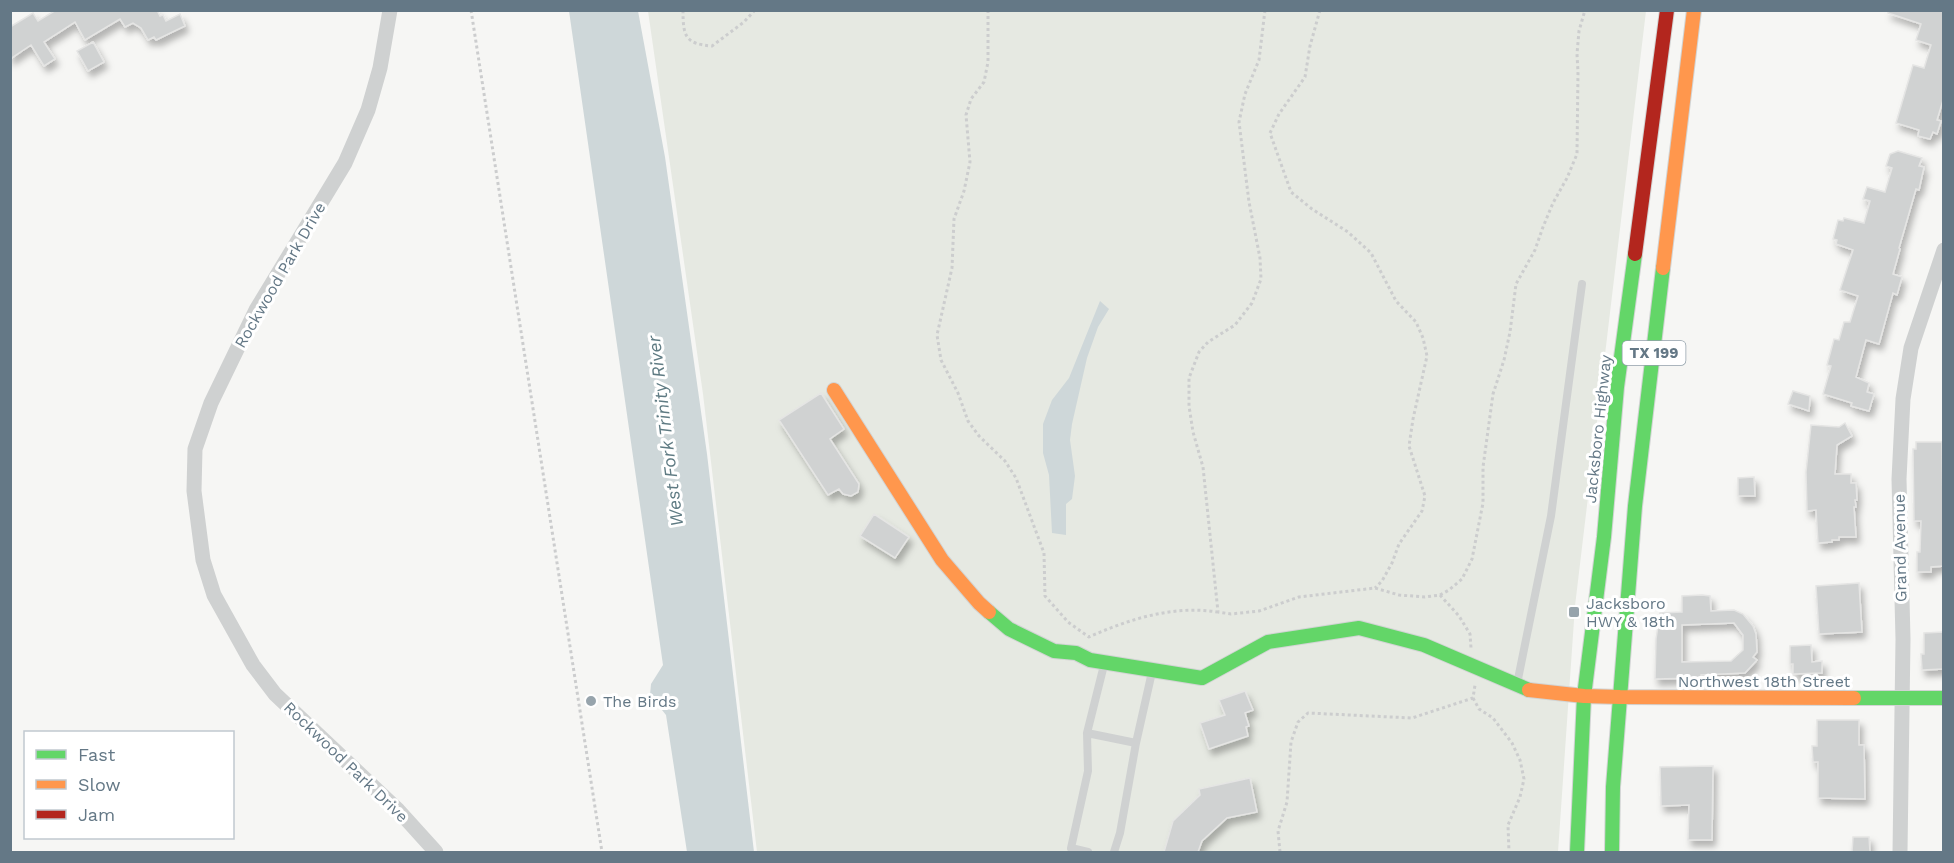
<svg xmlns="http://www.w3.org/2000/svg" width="1954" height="863" font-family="'Work Sans',sans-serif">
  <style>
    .green { fill: #e6e9e2 }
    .water { fill: #ced7d9 }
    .building { fill: #d0d2d2; stroke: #e5e5e4; stroke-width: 1.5; fill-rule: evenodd; filter: url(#shadow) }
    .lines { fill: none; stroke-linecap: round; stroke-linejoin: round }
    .fast-casing { stroke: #d2d4d4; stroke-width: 16 }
    .slow-casing { stroke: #d2d4d4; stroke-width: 16 }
    .jam-casing { stroke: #d2d4d4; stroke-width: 16 }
    .path { stroke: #cccdce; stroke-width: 3; stroke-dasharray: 3 3; stroke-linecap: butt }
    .lane { stroke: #cfd1d1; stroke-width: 8 }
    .street { stroke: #cfd1d1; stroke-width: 15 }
    .fast { stroke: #63d668; stroke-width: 14 }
    .slow { stroke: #ff974d; stroke-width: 14 }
    .jam { stroke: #b3261e; stroke-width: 14 }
    .poi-dot { fill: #97a4ac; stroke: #fff; stroke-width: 2 }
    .labels { text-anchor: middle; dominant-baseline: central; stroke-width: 6; stroke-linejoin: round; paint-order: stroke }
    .shield { fill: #fff; stroke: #92a0aa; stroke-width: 1.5 }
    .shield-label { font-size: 15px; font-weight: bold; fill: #647886 }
    .street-label { font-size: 16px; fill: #647886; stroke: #fff }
    .poi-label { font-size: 16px; fill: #647886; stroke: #fff; text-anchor: start }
    .water-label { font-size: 18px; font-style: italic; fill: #5f7b83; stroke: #fff }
  </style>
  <defs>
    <filter id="shadow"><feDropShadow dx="3.5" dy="6" stdDeviation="3" flood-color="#0004"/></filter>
  </defs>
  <rect width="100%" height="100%" fill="#f6f6f4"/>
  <path class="green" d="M648,11h998l-71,595 -17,246h-801l-54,-458z"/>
  <path class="water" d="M569,11h69l27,146 42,297 47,398h-67l-21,-137 -16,-20 1,-11 12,-19z
    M1100,301l9,8 -11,18 -11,31 -15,66 -2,16 5,36 -3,23 -6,5v31l-14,-2 -3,-58 -6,-22v-29l9,-24 17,-22z"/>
  <path class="building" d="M56,10h101l3,6 3,-1 3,6 14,-7 5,12 -29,14 -2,-3 -6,3 -7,-12 -8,-5 -8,4 -5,-8 -35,21 -10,-18 -31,20 11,17 -11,7 -13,-21 -21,14v-32l23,-14 5,8z
    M1888,10h56v87l-7,23 4,1 -4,13 -4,-2 -3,7 -12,-3 1,-6 -23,-7 17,-58 11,3 7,-23 -15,-5 5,-16 -33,-11z
    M93,42l11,20 -16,9 -11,-20z
    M1898,151l24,7 -3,8 5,1 -5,23 -3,-1 -17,59 1,1 -7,25 9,3 -5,18 -4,-2 -14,51 -13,-4 -10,37 13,6 -2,9 7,2 -5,17 -18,-5 1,-3 -29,-9 8,-28 -4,-1 7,-26 5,1 5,-18h6l8,-26 -18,-6 13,-40 -17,-6 1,-4 -4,-1 5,-19 5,1 1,-3 20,5 6,-22 -7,-2 4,-12 18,5 7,-24 -6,-2 4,-12z
    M1793,391l17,5 -1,15 -21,-7z
    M821,393l23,36 -14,10 29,45 -1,8 -7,4 -8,-2 -4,-5 -11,6 -49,-75z
    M1845,423l7,13 -15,9 -2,29h16v9h5l1,17h-2l1,7h-2l2,30h-17v3h-7v2l-14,1 -2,-33 -9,1 -1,-39 5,-47 28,2z
    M1916,442h26l2,124 -13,1v5h-14v-20h3l1,-31h-7l-1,-72h3z
    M1754,477l1,19h-17v-18z
    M874,514l35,23 -14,21 -35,-22z
    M1859,583l3,49 -43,2 -3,-48z
    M1702,595l8,1 1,15 23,-1 9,4 10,12 3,8 1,18 -4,5 4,3 -12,13 -44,2v3l-46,1 1,-40 4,-26 22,-1v-16zM1734,623l9,12v15l-12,11 -49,1v-37z
    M1944,632v37l-22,1 -1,-16h3v-21z
    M1811,645l1,17 10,-1v12l-29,1v-10h-3v-18z
    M1245,691l8,19 -8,3 4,13 -3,1 2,9 -39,13 -9,-26 25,-8 -6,-15z
    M1817,720h42v25h5l1,54 -47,-1v-36h-5l-1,-16h5z
    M1713,766l-1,74h-24l1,-35 -28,1 -1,-39z
    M1250,778l7,34 -30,6 -25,23 -4,11h-34l9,-31 27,-26 -1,-6z
    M1853,837h16l1,15h-18z"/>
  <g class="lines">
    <g class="fast-casing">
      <path id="fast" d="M989,612l20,17 45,22 22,2 14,7 112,18 66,-36 91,-14 65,17 105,45
        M1854,698h90
        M1577,852l7,-156 20,-159 13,-150 18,-133
        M1612,852l1,-65 22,-281 28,-238"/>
    </g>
    <g class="slow-casing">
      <path id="slow" d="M1663,268l31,-258
        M834,390l108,170 37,43 10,9
        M1529,690l55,6 36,1 234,1"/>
    </g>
    <g class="jam-casing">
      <path id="jam" d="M1635,254l32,-244"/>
    </g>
    <path class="path" d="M471,10l131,842
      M683,10c0,26 2,34 29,36l32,-24 11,-12
      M988,10v52l-4,20 -13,17 -5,16 4,47 -6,29 -10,28 -2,49 -15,67 4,25 17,33 10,28 11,15 26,25 11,17 28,75 1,43 23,26 21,15c40,-18 85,-32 128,-25
      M1265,10l-6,50 -14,34 -6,28 10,80 11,56 1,21 -9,24 -17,22 -27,17 -9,10 -10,26v28l4,26 10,35 15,145 13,2 28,-3 40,-14 76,-9 24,7 26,2 15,-2 19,21 11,18 1,14
      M1320,10l-10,36 -5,31 -26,37 -9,19 21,59 21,17 36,23 23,21 25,48 20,21 7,16 4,18 -14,63 -4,27 16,50 -3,15 -23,33 -7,19 -10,18 -7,7
      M1440,595l9,-5 13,-11 10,-20 11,-56v-36l10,-73 11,-34 6,-28 6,-48 19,-34 8,-23 10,-24 14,-25 10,-24 1,-82 -1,-18 2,-23 6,-21
      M1473,698l6,11 14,9 19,25 8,17 4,19 -4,18 -12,28 1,27
      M1280,852l-2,-21 9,-29 4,-60 7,-20 10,-9 104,5 61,-20 2,-13"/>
    <path class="lane" d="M1104,665l-17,68 49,10 16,-71
      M1517,684l34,-168 31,-232
      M1087,733l1,38 -17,77 17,4
      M1114,852l6,-19 16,-90"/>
    <path class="street" d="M390,10l-10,58 -12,42 -23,53 -89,147 -45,93 -16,46 -1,42 9,69 11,35 39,70 22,29 123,116 38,42
      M1900,852l3,-213 -4,-160 4,-80 8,-51 33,-98"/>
    <use href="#fast" class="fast"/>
    <use href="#slow" class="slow"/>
    <use href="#jam" class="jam"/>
  </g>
  <g class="poi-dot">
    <rect x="1568" y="606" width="12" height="12" rx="3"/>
    <circle cx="591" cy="701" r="6"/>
  </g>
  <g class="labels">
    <rect class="shield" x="1622.5" y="341" width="63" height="24" rx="4.5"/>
    <g class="shield-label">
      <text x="1654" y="353">TX 199</text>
    </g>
    <g class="street-label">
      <text transform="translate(280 275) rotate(-60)">Rockwood Park Drive</text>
      <text transform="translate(1598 429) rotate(-84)">Jacksboro Highway</text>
      <text transform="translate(1900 548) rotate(-91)">Grand Avenue</text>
      <text x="1764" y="681">Northwest 18th Street</text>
      <text transform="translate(346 762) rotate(44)">Rockwood Park Drive</text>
    </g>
    <g class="poi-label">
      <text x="1586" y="603">Jacksboro<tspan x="1586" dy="18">HWY &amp; 18th</tspan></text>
      <text x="603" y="701">The Birds</text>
    </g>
    <g class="water-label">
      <text transform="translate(665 431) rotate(-97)">West Fork Trinity River</text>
    </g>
  </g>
  <rect width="1954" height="863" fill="none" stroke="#647886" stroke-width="24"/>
  <rect x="24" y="731" width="210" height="108" fill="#ffffff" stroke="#c1c9cf" stroke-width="1.5"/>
  <rect x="36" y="750" width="30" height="9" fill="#63d668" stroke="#c1c9cf" stroke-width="1.5"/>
  <text x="78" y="761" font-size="18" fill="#647886">Fast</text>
  <rect x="36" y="780" width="30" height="9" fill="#ff974d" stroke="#c1c9cf" stroke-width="1.5"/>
  <text x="78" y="791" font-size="18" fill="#647886">Slow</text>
  <rect x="36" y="810" width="30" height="9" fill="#b3261e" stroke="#c1c9cf" stroke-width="1.5"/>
  <text x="78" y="821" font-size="18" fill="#647886">Jam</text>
</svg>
